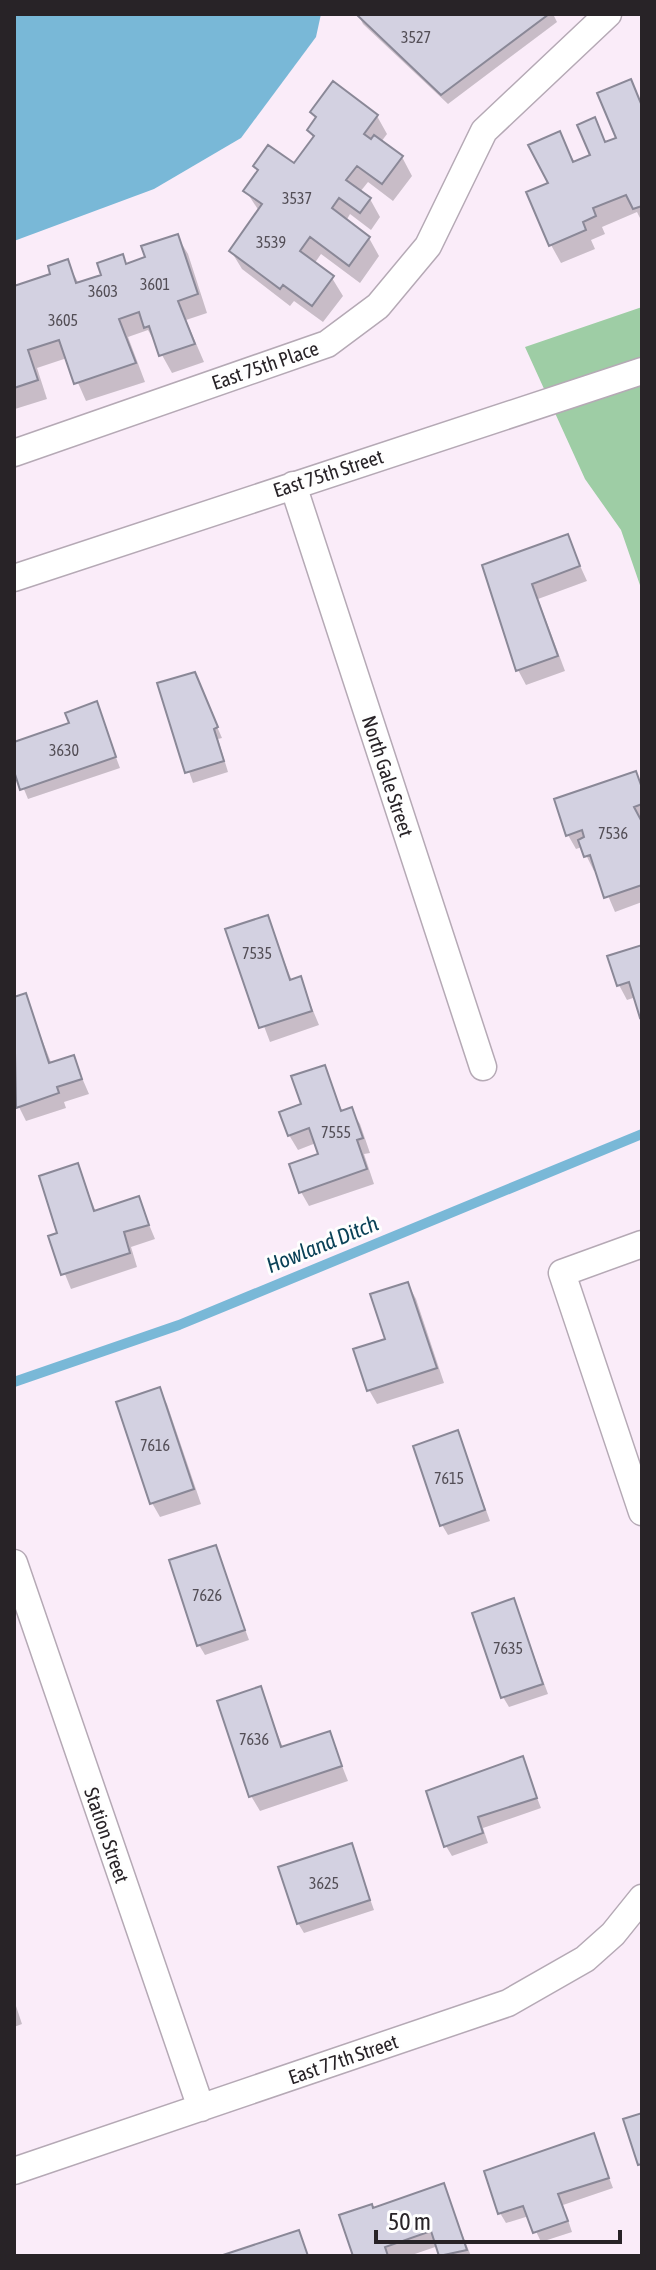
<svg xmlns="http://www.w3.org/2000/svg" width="656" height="2270" font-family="'Asap Condensed',sans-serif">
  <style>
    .green { fill: #9ecda5 }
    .water { fill: #79b8d7 }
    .shadow { fill: #0003 }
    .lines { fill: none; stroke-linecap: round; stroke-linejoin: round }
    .stream { stroke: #79b8d7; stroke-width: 10 }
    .building { fill: #d3d1e1; stroke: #8a8897; stroke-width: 2 }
    .minor-casing { stroke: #b5a9b5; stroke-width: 29 }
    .minor { stroke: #fff; stroke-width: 26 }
    .labels { text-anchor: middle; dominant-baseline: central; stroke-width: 6; stroke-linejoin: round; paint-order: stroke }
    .number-label { font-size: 16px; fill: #534e56 }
    .street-label { font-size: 20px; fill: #282327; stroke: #fefefe }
    .water-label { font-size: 22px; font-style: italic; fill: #0a4157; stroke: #fefefe }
  </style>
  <rect width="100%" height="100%" fill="#faecf9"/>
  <path class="green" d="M642,307v284l-21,-61 -36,-51 -60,-132z"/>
  <path class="water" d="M14,14h307l-5,23 -75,101 -87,51 -140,52z"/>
  <path class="shadow" d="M358,14h195l4,8 -109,82 -85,-80z
    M630,81l12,22v119l-5,-10 -35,15 3,7 -14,6 4,9 -34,14 -10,-18v-61l8,-50 16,29 17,-7 2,-36 13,24 12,-5z
    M312,112l65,4 10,18 -6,8 21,15 10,19 -19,25 -25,-19 -8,10 10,7 10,18 -9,13 -21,-16 -4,7 23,17 10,18 -19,27 -39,-29 -7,10 18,14 11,18 -20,26 -29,-21 -4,5 -48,-37 -11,-18 28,-40 -13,-20 13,-19 -4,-6h39l20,-27 -5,-9 8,-10z
    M177,236l11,18 19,59 -21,7 18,42 -32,11 -24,-43 -20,7 17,45 -59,19 -19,-43 -30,10 10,31 -32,10 -1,-120 39,-14 14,-13 12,22 68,-26z
    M567,537l20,44 -49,18 27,72 -39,14 -8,-15 -33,-104z
    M194,674l28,64 -4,1 10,33 -35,11 -34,-98z
    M96,704l24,64 -92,31 -14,-34v-21l57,-20z
    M635,774l7,11v117l-27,10 -18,-42 -3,1 -12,-24 -6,2 -8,-14z
    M267,917l25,64 8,-2 19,46 -49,17 -42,-111z
    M642,947v65l-6,-15 -9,3 -8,-15z
    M25,996l27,69 21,-8 16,37 -25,8 2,6 -40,13 -12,-24v-98z
    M324,1067l19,46 8,-3 9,14 10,29 -6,1 10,30 -65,22 -8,-14 19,-36 -4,-13 -18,7 -9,-15z
    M77,1165l19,47 42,-14 17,41 -24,8 6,20 -66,22 -21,-52 10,-3z
    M408,1284l8,15 28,84 -67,21 -8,-14z
    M159,1389l8,15 34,100 -41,13 -8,-14z
    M458,1432l32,89 -42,14 -6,-10z
    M215,1547l34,93 -44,15 -6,-10z
    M514,1601l34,93 -39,13 -6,-10z
    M260,1689l23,59 46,-15 19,48 -88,30 -9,-15z
    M522,1759l19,49 -58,20 5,15 -36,13 -6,-10z
    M351,1845l23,65 -70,23 -6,-10z
    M14,2000l8,24 -8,3z
    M593,2136l20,52 -50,17 9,27 -31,10 -12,-26 -23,7 -6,-10z
    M443,2186l28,70h-30l-3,-10 -29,10h-54l18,-46z"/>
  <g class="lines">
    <path class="stream" d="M14,1382l165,-57 463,-191"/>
  </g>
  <path class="building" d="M356,14h193l-108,81z
    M631,79l11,27v100l-9,3 -7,-14 -33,13 3,8 -13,6 3,8 -37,16 -23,-54 22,-9 -20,-38 32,-14 13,31 17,-7 -13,-30 18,-8 10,25 11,-4 -19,-45z
    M333,81l45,34 -14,19 7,5 3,-4 29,21 -21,28 -25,-18 -11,14 25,18 -11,15 -21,-15 -7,10 38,29 -21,29 -39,-29 -10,14 34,25 -22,30 -29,-21 -3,4 -51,-38 33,-47 -19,-13 15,-21 -5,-4 15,-21 26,18 20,-27 -7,-6 9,-13 -6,-5z
    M178,234l20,60 -20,7 17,43 -36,12 -10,-30 -5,2 -5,-16 -20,7 17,44 -62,21 -15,-44 -31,10 10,30 -24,8v-102l36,-12 -2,-8 20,-7 8,24 25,-8 -4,-12 26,-9 3,10 19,-7 -4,-11z
    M568,534l12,32 -48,18 26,72 -42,15 -34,-106z
    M195,672l23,55 -4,2 10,32 -39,12 -28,-90z
    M97,701l19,56 -96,33 -6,-19v-29l55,-19 -4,-10z
    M636,771l6,17v16l-8,3 8,15v63l-38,13 -14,-43 -6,2 -6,-17 6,-3 -2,-7 -16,6 -12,-37z
    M268,915l22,65 11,-4 11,35 -53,17 -34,-99z
    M642,945v72l-2,1 -11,-36 -12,4 -10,-30z
    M26,993l23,70 25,-8 8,24 -25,8 2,6 -43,15 -2,-111z
    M325,1065l16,46 11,-4 11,31 -6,2 10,29 -68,24 -10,-29 29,-10 -9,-26 -21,8 -9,-24 22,-8 -10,-28z
    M78,1163l16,48 45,-15 10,29 -25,7 6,21 -69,22 -13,-39 9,-3 -18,-57z
    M408,1282l29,86 -70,23 -14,-42 32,-10 -15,-45z
    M160,1387l34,102 -44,15 -34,-102z
    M458,1430l27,80 -45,16 -27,-80z
    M216,1545l29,85 -48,16 -28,-86z
    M514,1598l29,86 -42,14 -29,-85z
    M261,1686l20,61 49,-16 12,35 -93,31 -32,-96z
    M523,1756l14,42 -59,19 5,16 -39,14 -18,-56z
    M352,1843l18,57 -73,24 -19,-57z
    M642,2113v51l-4,1 -15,-46z
    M594,2133l15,45 -51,16 10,27 -35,12 -10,-27 -25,8 -14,-43z
    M444,2183l23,67 -28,6 -8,-25 -46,16 3,9h-35l-14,-41 33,-11 1,4z
    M299,2230l9,26h-88z"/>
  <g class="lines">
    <g class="minor-casing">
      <path id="minor" d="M14,453l313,-109 51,-38 50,-60 56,-115 124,-117
        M293,485l190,582
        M14,578l628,-207
        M642,1244l-80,29 80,239
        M14,1563l187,545
        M14,2171l494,-168 77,-44 28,-25 29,-36"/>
    </g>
    <use href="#minor" class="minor"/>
  </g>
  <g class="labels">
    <g class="number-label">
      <text x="416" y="37">3527</text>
      <text x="297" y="198">3537</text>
      <text x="271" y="242">3539</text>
      <text x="155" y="284">3601</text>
      <text x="103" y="291">3603</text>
      <text x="63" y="320">3605</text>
      <text x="64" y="750">3630</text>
      <text x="613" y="833">7536</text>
      <text x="257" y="953">7535</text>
      <text x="336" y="1132">7555</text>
      <text x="155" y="1445">7616</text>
      <text x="449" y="1478">7615</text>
      <text x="207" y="1595">7626</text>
      <text x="508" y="1648">7635</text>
      <text x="254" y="1739">7636</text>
      <text x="324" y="1883">3625</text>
    </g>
    <g class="street-label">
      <text transform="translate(265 365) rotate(-19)">East 75th Place</text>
      <text transform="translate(328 473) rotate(-18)">East 75th Street</text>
      <text transform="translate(388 776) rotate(72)">North Gale Street</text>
      <text transform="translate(107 1835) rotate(71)">Station Street</text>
      <text transform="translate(343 2059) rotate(-19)">East 77th Street</text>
    </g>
    <g class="water-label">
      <text transform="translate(322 1244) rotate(-22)">Howland Ditch</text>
    </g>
  </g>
  <rect width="656" height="2270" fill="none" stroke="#282327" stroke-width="32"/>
  <path d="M376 2230v12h244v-12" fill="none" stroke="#282327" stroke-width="4"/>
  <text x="388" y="2230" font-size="24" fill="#282327" stroke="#fefefe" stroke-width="6" paint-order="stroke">50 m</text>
</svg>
